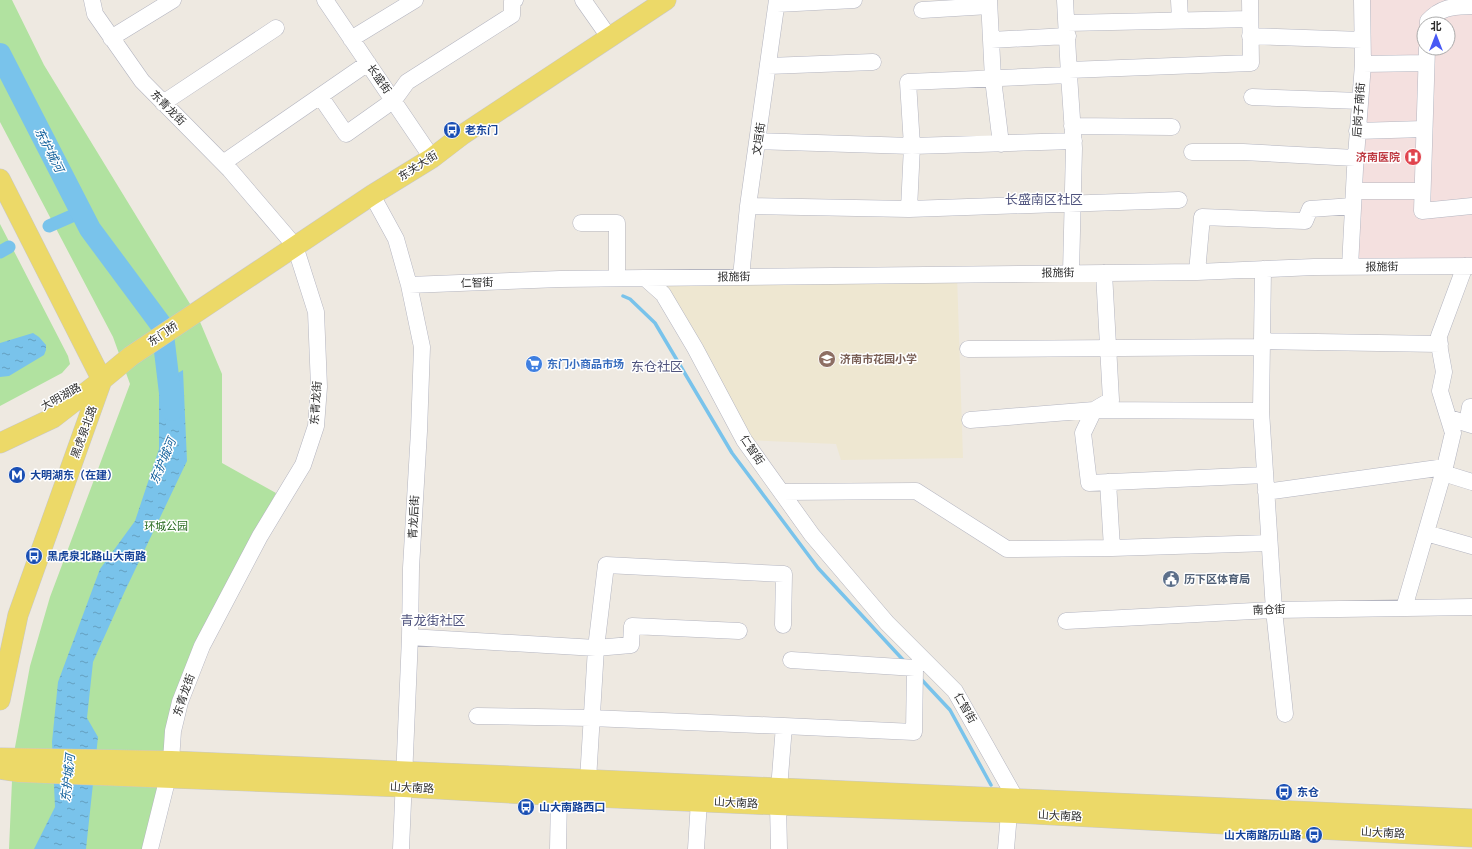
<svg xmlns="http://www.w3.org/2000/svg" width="1472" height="849" font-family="'Nunito Sans','Noto Sans SC',sans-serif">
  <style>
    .education { fill: #eee7d1 }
    .medical { fill: #f4e0df; fill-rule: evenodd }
    .park { fill: #b1e2a0 }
    .water { fill: url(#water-ripples) }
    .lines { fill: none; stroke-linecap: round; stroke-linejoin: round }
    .stream { stroke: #79c3eb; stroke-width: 3.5 }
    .canal { stroke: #79c3eb; stroke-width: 13 }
    .river { stroke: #79c3eb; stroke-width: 22 }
    .minor-casing { stroke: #b4b5c0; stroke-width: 17 }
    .major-casing { stroke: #c8c8c8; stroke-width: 21 }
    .minor { stroke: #fff; stroke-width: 16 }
    .major { stroke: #ecd968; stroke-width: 20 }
    .labels { text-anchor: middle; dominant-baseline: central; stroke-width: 3; stroke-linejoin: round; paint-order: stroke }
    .street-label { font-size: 11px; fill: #2d2d2d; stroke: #fff }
    .transit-label { font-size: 11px; font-weight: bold; fill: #164399; stroke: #fff; text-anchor: start }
    .health-label { font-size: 11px; font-weight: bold; fill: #be3a42; stroke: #fff; text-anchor: end }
    .education-label { font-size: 11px; font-weight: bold; fill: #785e54; stroke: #fff; text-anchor: start }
    .shop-label { font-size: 11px; font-weight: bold; fill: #366cbe; stroke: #fff; text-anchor: start }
    .park-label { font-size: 11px; fill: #276a1e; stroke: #fff }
    .service-label { font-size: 11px; font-weight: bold; fill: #4e5e75; stroke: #fff; text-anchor: start }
    .water-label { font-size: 12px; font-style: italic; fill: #13619c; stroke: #fff }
    .quarter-label { font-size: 13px; fill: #4f537d; stroke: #fff }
  </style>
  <defs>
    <pattern id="water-ripples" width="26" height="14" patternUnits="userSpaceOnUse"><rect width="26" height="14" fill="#79c3eb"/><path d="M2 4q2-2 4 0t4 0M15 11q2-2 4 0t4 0" fill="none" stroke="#649fbf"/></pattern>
  </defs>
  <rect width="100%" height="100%" fill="#eee9e1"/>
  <path class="education" d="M957,275l6,183 -122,2 -5,-16 -92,-4 -99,-162z"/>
  <path class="medical" d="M1361,0h111v267h-122zM1424,24h24v24h-24z"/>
  <path class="park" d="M0,0h12l32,65 154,252 24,57v89l54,30 -104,207 -23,149h-140l4,-91 17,-92 20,-69 80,-213 -17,-47 -113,-215z
    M0,224l68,132 2,8 -8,9 -62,33z"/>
  <path class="water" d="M33,333l6,4 7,8v5l-2,5 -35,21 -9,1v-34z
    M183,370l4,91 -63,132 -31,69 -6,56 11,19 -12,112h-52l21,-42 -3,-65 6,-60 42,-113 35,-48 24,-72v-65z"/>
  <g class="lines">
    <path class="stream" d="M623,296l7,3 25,24 77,130 86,115 87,94
      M920,678l30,32 41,75"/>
    <path class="canal" d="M49,226l32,-14
      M0,252l9,-5"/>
    <path class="river" d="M0,54l90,175 72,97 10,84"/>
    <g class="minor-casing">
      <path id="minor" d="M92,0l3,14 47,67 88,89 65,76 21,66 3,75 -3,39 -13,39 -43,71 -58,110 -22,56 -7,29 -2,30 -3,16 -18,72
        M325,0l107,158
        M583,0l26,37
        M989,0l4,79 8,65
        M1065,0l4,75 5,73 -3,125
        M1179,0l1,19
        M777,4l77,-4
        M922,10l67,-4
        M1067,23l183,-4
        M1428,24v-3c14,-15 25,-14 44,-15
        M1250,36l112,4
        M111,38l62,-38
        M351,39l64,-39
        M991,40l77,-4
        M1427,48l-5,163 50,-5
        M1363,64l63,-1
        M768,66l105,-4
        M1069,70l182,-7 -1,-63
        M320,96l26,38 48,-34 13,-18 105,-67v-13l3,-2
        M1252,97l108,4
        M163,103l113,-75
        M1072,126l100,1
        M1357,131l67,-2
        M758,141l154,5 162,-5
        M1192,152h51l112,6
        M223,163l145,-100
        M1354,191h68
        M372,195l24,44 13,46 13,62 -3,84 -8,137 -1,69 -9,212
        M748,206l161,3 270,-9
        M909,209l3,-63 -4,-64 161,-7
        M581,223h36v55
        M1350,267l5,-98 8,-105 -1,-64
        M1263,269l-2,142 13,199 11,104
        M1197,272l5,-55 103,4 5,-12 43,-3
        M1104,273l7,127 -17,10 -11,23 6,50 176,-8
        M741,277l7,-71 29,-206
        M645,278l552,-6 117,-5 158,-1
        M409,285l151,-6 85,-1 18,16 32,54 49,92 68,95 75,88 68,68 61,108
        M1262,341l178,3
        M968,349l294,-2
        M1449,418l23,7
        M970,420l124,-10 167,1
        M1467,423l3,-16h2
        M1443,473l29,9
        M1108,482l4,66 157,-5
        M781,492l135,-1 91,58 105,-1
        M1266,492l179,-25
        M1426,533l46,13
        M1404,608l41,-141 8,-34 -13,-42 4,-19 -4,-22 -1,-14 26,-70
        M1066,621l208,-11 198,-3
        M739,631l-107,-5 -1,19 -35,3 10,-83 178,9 -1,51
        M410,637l186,11 -8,132
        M477,716l114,2 193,8 -5,63
        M784,726l130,6 1,-64 -124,-8
        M778,805l1,44
        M558,849l1,-53
        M696,849l3,-48
        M1006,849l3,-36"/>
    </g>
    <g class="major-casing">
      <path id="major" d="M0,179l102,201 -84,235 -18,85
        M0,443l53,-25 49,-38 29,-24 241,-161 60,-37 30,-23 204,-135
        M0,758l171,3 1301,58
        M0,769l19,3 385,15 124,7 250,11 237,8 457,24"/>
    </g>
    <use href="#minor" class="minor"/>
    <use href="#major" class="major"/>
  </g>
  <defs>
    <g id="bus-disc" transform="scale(0.9)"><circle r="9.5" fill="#1a4fb4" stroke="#fff"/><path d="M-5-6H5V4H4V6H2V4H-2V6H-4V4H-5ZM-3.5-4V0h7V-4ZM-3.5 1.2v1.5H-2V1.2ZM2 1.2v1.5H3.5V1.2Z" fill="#fff"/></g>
    <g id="hospital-disc" transform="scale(0.9)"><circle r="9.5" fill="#e0444e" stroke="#fff"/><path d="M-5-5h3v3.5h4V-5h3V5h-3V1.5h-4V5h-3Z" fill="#fff"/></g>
    <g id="school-disc" transform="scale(0.9)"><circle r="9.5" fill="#8d6e63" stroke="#fff"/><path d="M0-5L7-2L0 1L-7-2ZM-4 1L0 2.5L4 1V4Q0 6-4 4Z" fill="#fff"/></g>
    <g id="supermarket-disc" transform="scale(0.9)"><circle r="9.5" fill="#3f7fe0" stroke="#fff"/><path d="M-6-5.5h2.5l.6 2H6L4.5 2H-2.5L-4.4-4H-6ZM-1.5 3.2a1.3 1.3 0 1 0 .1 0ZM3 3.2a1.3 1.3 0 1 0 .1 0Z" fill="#fff"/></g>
    <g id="metro-disc" transform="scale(0.9)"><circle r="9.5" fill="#1a4fb4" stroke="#fff"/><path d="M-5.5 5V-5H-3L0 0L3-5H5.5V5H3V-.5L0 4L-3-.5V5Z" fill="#fff"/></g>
    <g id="civic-disc" transform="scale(0.9)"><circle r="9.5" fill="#5c6f8a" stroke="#fff"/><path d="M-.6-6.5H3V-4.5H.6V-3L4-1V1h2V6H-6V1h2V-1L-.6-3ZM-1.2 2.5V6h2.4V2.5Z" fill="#fff"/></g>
  </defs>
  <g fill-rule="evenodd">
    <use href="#bus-disc" x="452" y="130"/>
    <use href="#hospital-disc" x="1413" y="157"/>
    <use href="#school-disc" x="827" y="359"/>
    <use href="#supermarket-disc" x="534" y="364"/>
    <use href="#metro-disc" x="17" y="475"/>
    <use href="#bus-disc" x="34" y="556"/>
    <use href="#civic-disc" x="1171" y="579"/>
    <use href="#bus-disc" x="1284" y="792"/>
    <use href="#bus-disc" x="526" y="807"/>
    <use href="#bus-disc" x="1314" y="835"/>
  </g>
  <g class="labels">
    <g class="street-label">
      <text transform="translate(379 79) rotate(55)">长盛街</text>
      <text transform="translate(168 108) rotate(45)">东青龙街</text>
      <text transform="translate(1359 110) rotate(-86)">后岗子南街</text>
      <text transform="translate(759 139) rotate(-82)">文垣街</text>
      <text transform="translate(418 166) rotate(-33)">东关大街</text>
      <text transform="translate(1382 267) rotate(-1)">报施街</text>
      <text transform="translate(1058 273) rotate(-1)">报施街</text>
      <text transform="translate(734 277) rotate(-1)">报施街</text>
      <text transform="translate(477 283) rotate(-2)">仁智街</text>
      <text transform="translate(163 334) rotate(-34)">东门桥</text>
      <text transform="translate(61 397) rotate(-29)">大明湖路</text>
      <text transform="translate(316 403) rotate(-86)">东青龙街</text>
      <text transform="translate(84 432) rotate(-70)">黑虎泉北路</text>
      <text transform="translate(752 450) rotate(56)">仁智街</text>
      <text transform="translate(414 517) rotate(-87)">青龙后街</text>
      <text transform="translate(1269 610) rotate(-2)">南仓街</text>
      <text transform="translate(184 695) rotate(-71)">东青龙街</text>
      <text transform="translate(965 708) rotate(60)">仁智街</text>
      <text transform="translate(412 788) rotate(3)">山大南路</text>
      <text transform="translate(736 803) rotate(3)">山大南路</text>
      <text transform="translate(1060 816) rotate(3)">山大南路</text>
      <text transform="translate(1383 833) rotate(3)">山大南路</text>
    </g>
    <g class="transit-label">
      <text x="465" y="130">老东门</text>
      <text x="30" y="475">大明湖东（在建）</text>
      <text x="47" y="556">黑虎泉北路山大南路</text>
      <text x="1297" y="792">东仓</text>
      <text x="539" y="807">山大南路西口</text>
      <text x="1301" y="835" text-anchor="end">山大南路历山路</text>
    </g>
    <g class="health-label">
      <text x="1400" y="157">济南医院</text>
    </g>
    <g class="education-label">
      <text x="840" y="359">济南市花园小学</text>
    </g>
    <g class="shop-label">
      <text x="547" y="364">东门小商品市场</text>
    </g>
    <g class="park-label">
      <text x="166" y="526">环城公园</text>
    </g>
    <g class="service-label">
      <text x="1184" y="579">历下区体育局</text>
    </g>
    <g class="water-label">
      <text transform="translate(49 150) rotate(63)">东护城河</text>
      <text transform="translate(163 461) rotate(-67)">东护城河</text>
      <text transform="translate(68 778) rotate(-84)">东护城河</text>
    </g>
    <g class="quarter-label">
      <text x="1044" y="200">长盛南区社区</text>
      <text x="657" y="367">东仓社区</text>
      <text x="433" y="621">青龙街社区</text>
    </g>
  </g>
  <g transform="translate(1436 36)"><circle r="19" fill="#ffffff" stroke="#ababab"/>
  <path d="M0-3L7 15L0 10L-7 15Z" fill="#4859f4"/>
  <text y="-6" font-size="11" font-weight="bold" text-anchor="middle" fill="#2d2d2d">北</text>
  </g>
</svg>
